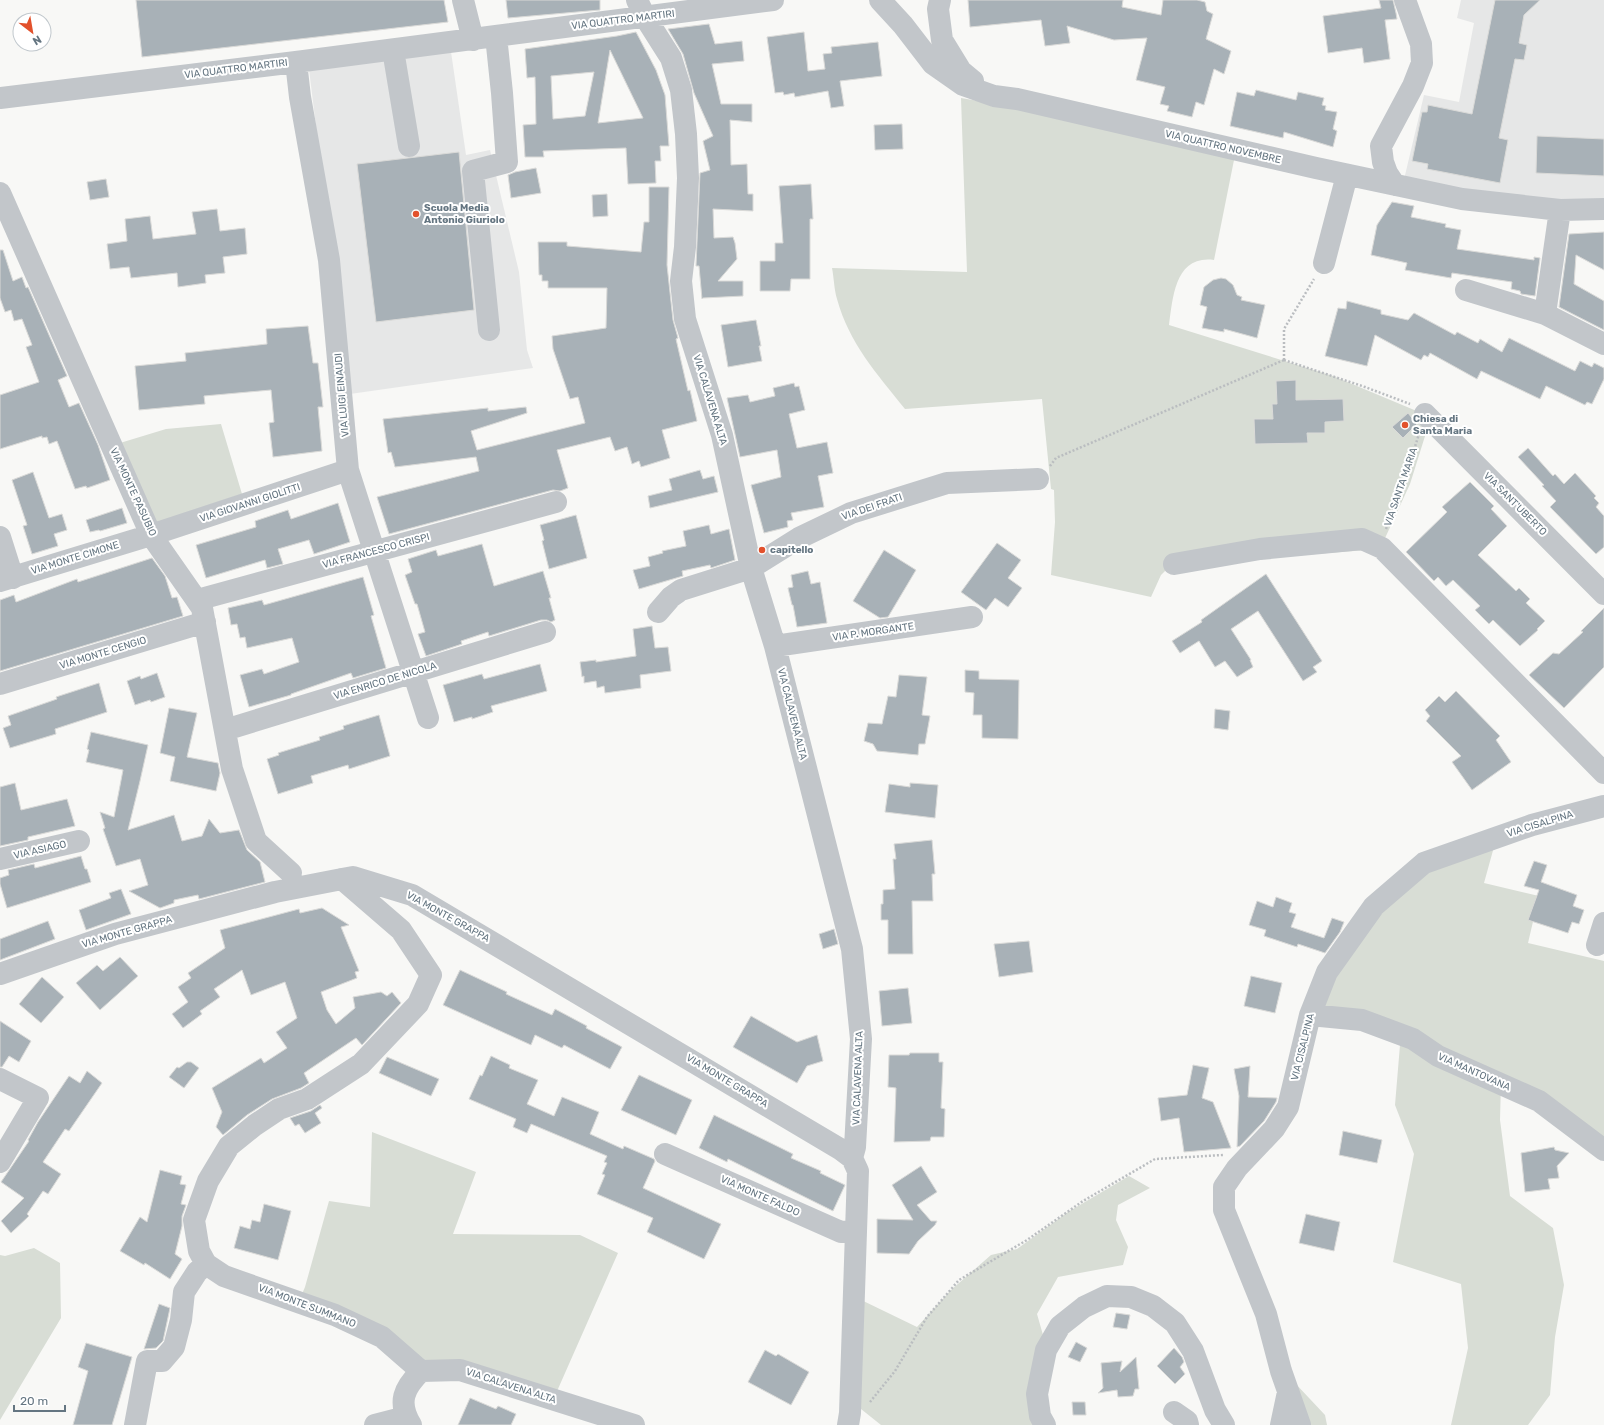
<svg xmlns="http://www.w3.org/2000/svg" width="1604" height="1425" font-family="Rubik,sans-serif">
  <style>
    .built { fill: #e6e7e7 }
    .green { fill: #d8ddd5 }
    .building { fill: #a8b1b7; stroke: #dadad8; fill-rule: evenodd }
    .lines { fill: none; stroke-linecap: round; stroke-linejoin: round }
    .path { stroke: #babdc0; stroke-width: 2.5; stroke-dasharray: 2 2; stroke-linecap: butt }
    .minor { stroke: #c2c6ca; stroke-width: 22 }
    .poi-dot { fill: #e2512c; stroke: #fff; stroke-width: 1.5 }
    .labels { text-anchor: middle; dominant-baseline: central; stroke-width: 4; stroke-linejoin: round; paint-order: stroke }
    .street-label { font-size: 10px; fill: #647581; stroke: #fff }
    .poi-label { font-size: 10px; font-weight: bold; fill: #647581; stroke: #fff; text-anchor: start }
  </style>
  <rect width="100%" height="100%" fill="#f8f8f6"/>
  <path class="built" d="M1461,0h143v208l-202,-20 22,-93 35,7 15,-79 -17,-5z
    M449,38l17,117 24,-5 29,122 8,78 6,18 -183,26 -13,-97 -30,-244z"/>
  <path class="green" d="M961,98l276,47 -23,115c-39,-5 -41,37 -45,65l164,51 98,41 -21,67 -30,65 -209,16 -10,10 -10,22 -100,-22 4,-53 -1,-32 -3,-1 -9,-90 -137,10c-28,-35 -56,-66 -68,-110 -3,-10 -3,-21 -5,-31l135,4z
    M221,424l21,70 -87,29 -35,-80 46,-14z
    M1497,836l-13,47 55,13 -11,47 76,18v185l-103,-64 -1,38 10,76 43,32 11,57 -9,52 -5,58 -22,30h-77l17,-77 -7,-64 -68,-22 21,-108 -19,-49 6,-72 -94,-17 20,-43 91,-104z
    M372,1132l104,40 -23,62 127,1 38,18 -64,145 -134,-28 -37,-33 -86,-31 8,-19 24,-86 41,6z
    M1129,1176l21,12 -32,17 -2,15 12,27 -5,18 -65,12 -21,37 10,35 -2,76h-164l-30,-24 2,-105 64,31 34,-37 40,-35 26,-6 51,-37z
    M34,1248l26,15 1,55 -61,102v-165l5,1z
    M1294,1382l31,33 2,10h-26z"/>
  <path class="building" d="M136,0h308l4,22 -306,35z
    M506,0h94v10l-92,8z
    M968,0h155l-1,7 39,8 2,-15h34l8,2 2,9 6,3 -7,25 25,12 -7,23 -10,-5 -10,36 -8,-3 -4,15 -25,-6 2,-5 -9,-2 5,-17 -29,-7 11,-42 -33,2 -47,-14 3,17 -25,3 -4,-26 -71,7z
    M1379,0h14l3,13 1,6 -12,1 5,39 -26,4 -2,-15 -34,5 -5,-37 58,-8z
    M1495,0h45l-16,15 -5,28 8,2 -3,15 -9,-1 -16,79 9,2 -8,43 -73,-14 1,-5 -16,-3 10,-49h5l1,-7 44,9z
    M709,24l6,20 27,-3 2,20 -32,3 9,40h31v18l-22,-2 1,45 16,-1 1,30h5v17l-40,-2 1,29 19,-1 2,6 2,16 -19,22h25v15l-40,2 -1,1 -3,-33h-3l4,-93 10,-3 -7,-29 10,-5 -19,-43 -11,-39 -15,-25z
    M636,32l20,38 9,25 4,51h-9l1,15h-6l1,22 -28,1 -2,-36 -83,3 1,6h-19l-2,-32 13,-1 -1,-47 -8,1 -2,-29 92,-13zM610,50l33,68 -45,5zM594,72l-9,44 -32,3 -2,-43z
    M804,32l4,39 17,-2 -2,-15 9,-1 -1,-6 47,-5 4,34 -42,5 4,25 -13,2 -3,-17 -33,6 -1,-4 -10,2 -1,-3 -8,1 -8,-56z
    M1256,90l40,10 2,-8 26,6 -2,7 4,1 -1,4 12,2 -4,17 4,2 -4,16 -49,-15 -1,6 -53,-12 7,-34 17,4z
    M902,124l1,25 -28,1 -1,-25z
    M1537,136l67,3v37l-68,-3z
    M459,152l15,158 -98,12 -19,-158z
    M536,168l5,25 -30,5 -3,-23 7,-3z
    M106,179l3,18 -19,3 -3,-18z
    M811,184l2,35h-3v60h-19l-1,12h-30v-30h15v-18h8l-4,-57z
    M649,187h20l-2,78 6,55 5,18 -2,1 12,52 2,-1 7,31 -35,9 8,28 -29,9 -2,-6 -7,3 -5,-17 -12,4 -5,-14 -53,13 11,38 -8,3 -7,-1 -164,44 -12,-37 102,-26 -3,-14 -81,10 -4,-15 -3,1 -5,-34 105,-11v3l38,-4 1,6 -56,18 6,19 108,-27 -7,-26 -8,2 -17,-50 -1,-13 54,-8 1,-40h-59v-7h-6v-6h-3l-1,-33h29v4l74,6 3,-30h5z
    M607,194l1,22 -15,1 -1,-22z
    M1392,202l22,4 -3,11 35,7 -1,3 16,3 -4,19 77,11v-3l6,1 -5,38 -14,-2 -1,-3 -9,-2 1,-7 -60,-9 -1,5 -46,-8 2,-7 -36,-8 6,-30z
    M217,209l3,22 25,-3 2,26 -24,3 2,16 -20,2 1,8 -28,4 -1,-14 -46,5 -2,-11 -19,2 -3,-25 20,-3 -2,-22 25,-3 3,23 43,-5 -4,-22z
    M1604,232v38l-28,-15 -2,29 30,17v29l-45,-23 10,-73z
    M0,250h3l10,31 9,-4 4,11 2,-1 39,89 -9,4 11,27 10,-4 19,42 12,35 -23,8 -1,-2 -11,3 -18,-48 -8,3 -2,-7 -5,1v-2l-42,13v-54l39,-13 -13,-35 6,-2 -10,-26 -8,2 -3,-11 -6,2 -5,-14z
    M1221,278l5,1 7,6 4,10 5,2 -1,3 24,5 -8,33 -33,-9v3l-22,-4 5,-21 -7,-2 4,-18 9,-7z
    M1347,301l34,9v4l27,6 6,-7 41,22 2,-3 21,11 2,-4 22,13 7,-14 66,33 5,-10 12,6 2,-4 10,5v11l-12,25 -5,-2 -2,3 -39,-19 -6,13 -59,-28 -4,8 -47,-26 -2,4 -4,-2 -3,5 -46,-25 -8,31 -42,-10 13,-48 8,1z
    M756,320l5,26h-2l3,15 -34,6 -7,-42z
    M308,326l5,37h5l5,44h-5l4,44 -49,6 -4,-34 5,-1 -3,-32 -67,6 1,8 -66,6 -4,-44 51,-5 -1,-8 82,-9 -1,-15z
    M1296,380v20l47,-1 1,22 -19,1v11h-18l1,10 -53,1 -1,-25h19l-1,-15h5l-1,-23z
    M794,383l1,4 4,-1 6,24 -16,4 8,34 30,-6 6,31 -15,3 6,31 -33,6 2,7 -6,1 1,6 -24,6 -13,-48 30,-8 -4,-27 -37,7 -13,-59 21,-3 2,7 25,-6 -2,-8z
    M1408,413l9,11 -14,14 -11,-11z
    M1528,448l25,28 2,-2 9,10 11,-11 21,23 -2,2 5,5 -3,4 8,9v31l-8,7 -46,-47 6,-6 -14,-15 2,-1 -26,-28z
    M700,470l3,9 11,-3 4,16 -68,16 -2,-12 24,-6 -3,-11z
    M33,472l16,46 13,-4 5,16 -13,4 4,12 -26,8 -9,-28 4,-1 -15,-45z
    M1470,482l24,24 -3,3 16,17 -29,29 38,36 3,-3 11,11 -4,4 19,18 -8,8 1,1 -18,16 -27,-26 -4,4 -14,-14 5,-4 -27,-26 -7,6 -8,-9 -4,4 -28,-29 41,-40 -5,-5z
    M338,503l12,39 -36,12 -5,-14 -31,9 5,15 -16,4 -2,-8 -59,18 -10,-33 60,-18 -1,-6 33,-11 3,9z
    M122,508l5,15 -27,8 -1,-1 -9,2 -4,-12z
    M576,515l11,43 -38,11 -7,-28 2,-1 -4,-15z
    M709,525l2,9 18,-5 6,31 -24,8 -1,-3 -28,6 1,5 -44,13 -6,-19 17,-4 -2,-9 15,-4 -1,-2 24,-5 -3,-15z
    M997,543l24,17 -13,18 14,10 -14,19 -13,-9 -9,12 -25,-18z
    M482,544l12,42 49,-15 8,27h-2l6,22 -4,2 -4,-2h-6l-52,16 -1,-4 -27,9 1,3 -36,12 -8,-22 7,-2 -8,-28h-2l-10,-29 7,-3 -4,-13 28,-9 2,6z
    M884,550l32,20 -28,47 -8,1 -27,-17z
    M152,558l13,18 7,22 5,-1 6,19 -183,55v-71l14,-5 2,7 61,-23 1,3z
    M808,571l3,13 9,-2 7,41 -30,4 -4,-22h-1l-4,-17 5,-1 -2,-12z
    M1266,574l56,87 -9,6 4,5 -14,9 -45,-70 -27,18 20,31h-1l3,7 -16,10 -12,-16 -10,6 -16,-26 -19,12 -8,-12 30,-19 -1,-2z
    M363,577l11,38 -3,1 15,52 -33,10 -2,-5 -60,21v1l-42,12 -9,-32 22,-6 2,5 35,-12 -7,-24 -45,10 -2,-11 -5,1 -3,-14 -6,1 -3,-17 34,-8 2,5z
    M1604,608v59l-40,41 -35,-33 24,-22 6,1 24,-22 -2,-1z
    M652,626l3,22 13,-1 3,24 -31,4 1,13 -36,5 -1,-7 -7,2 -1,-7 -12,2v-7l-2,1 -2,-15 16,-2v2l40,-6 -3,-27z
    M540,664l7,27 -56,15 2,6 -21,7v-2l-18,5 -11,-37 39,-11 2,5z
    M965,670l14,1v8l40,1 -1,59 -36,-1v-23h-9l1,-22 -9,-1z
    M157,673l8,24 -14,5 -1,-2 -15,5 -8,-24 13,-5 1,3z
    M899,675l28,2 -5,38 8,1 -5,28h-6l-1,11 -41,-4 -4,-7 -9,-3 4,-18 14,1 6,-28 8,1z
    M99,683l8,29 -52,17 1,5 -46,14 -7,-20 8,-3 -3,-9 49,-17 -1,-2z
    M1456,691l44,45 -4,4 15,22 -39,28 -20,-28 9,-6 -35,-35 4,-5 -5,-6 14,-14 6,6z
    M169,708l28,5 -10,44 31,6 2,10 -4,18 -46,-10 5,-24 -15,-4z
    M1215,709l15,2 -2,19 -14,-2z
    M379,715l11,41 -41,13 -1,-4 -37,11 2,7 -35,11 -11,-35 12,-4 -1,-2 42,-13 -1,-3 25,-8 -1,-3z
    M91,732l57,13 -8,36 -12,49 46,-15 8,26 20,-5 7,-17 11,14 19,-3 8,20 13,12 5,20 -66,17 -1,-4 -24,5v3l-14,5 -31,-17 19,-6 -8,-26 -24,7 -13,-37 2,-1 -5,-16 14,5 9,-47 -37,-8 3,-12 -2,-1z
    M15,783l6,27 46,-11 8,27 -47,11v3l-28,6v-59z
    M910,783l28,2 -3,33 -50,-6 4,-28 21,3z
    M932,840l3,34h-3l1,27h-21l1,53h-25v-34h-7v-16h2v-14l12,-1 -2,-30h3l-2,-15z
    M81,856l4,13h2l4,13 -84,26 -7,-24v-6l9,-3 -1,-5 26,-6 1,4z
    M1534,861l13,4 -6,17 36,13 -4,11 11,4 -5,14 -7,-2 -4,11 -40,-13 11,-30 -15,-4z
    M121,889l10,25 -45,16 -7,-20 32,-12 -2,-5z
    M1276,897l16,6 -3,9 7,2 -5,13 33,11 8,-20 12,4 -4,10 -15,21 -27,-9 -1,3 -33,-11 2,-6 -17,-5 8,-24 16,6z
    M322,908l27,17 -8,2 18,44 -4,1 2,6 -36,14 6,18 9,14 19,-16 -2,-11 28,-5 6,4 5,-4 9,11 -39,42 -6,-7 -52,35 5,10 -8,5 -29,11 -25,16 -24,20 -7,-8 6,-15 -10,-24 49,-30 3,5 23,-15 -11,-16 21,-14 -12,-36 -34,13 -9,-25 -28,19 6,8 -20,14 2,3 -19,14 -11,-14 16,-12 -10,-15 13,-9 -3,-5 37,-25 -5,-18 79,-21 1,4z
    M48,921l7,18 -55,21v-21z
    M834,929l4,15 -15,5 -4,-15z
    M1029,941l4,31 -34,5 -5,-33z
    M120,957l18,19 -38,34 -24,-27 21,-18 6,6z
    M460,970l47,22 -1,2 46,21 3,-6 32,17 -1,2 36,19 -12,22 -46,-24 -2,3 -27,-13 -4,10 -88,-40z
    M1251,976l31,7 -7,30 -31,-7z
    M42,977l22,20 -23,26 -22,-19z
    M908,988l4,35 -30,3 -3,-35z
    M751,1016l46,26 20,-7 6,26 -16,5 -10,17 -64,-36z
    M0,1021l31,20 -12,21 -10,-6 -7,11h-2z
    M910,1053h29v9h4l-2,46 4,1 -1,28h-13l-1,4 -36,1 2,-54 -8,-1 1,-32h20z
    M491,1056l19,9 -1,3 29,12 -11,24 27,12 8,-19 37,15 -9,22 33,15 1,-3 30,13 1,2 -12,27 78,36 -17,35 -57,-27 6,-14 -56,-24 8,-19 -3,-1 5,-11 -3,-1 3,-6 -76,-32 -4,9 -14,-6 3,-8 -47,-20 11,-24 2,1z
    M387,1057l52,22 -8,17 -52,-23z
    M187,1062h4l8,6 -15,20 -15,-11 8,-10 2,1z
    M1193,1065l16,3 -7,30 11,4 18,46 -47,4 -5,-34 -18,3 -3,-23 29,-3z
    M1250,1066l-2,31 29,1 -1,4 -12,19 -24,25 -3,1 2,-51 -5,-27z
    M87,1071l15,12 -33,48 -4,-2 -22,33 18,12 -13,20 -5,-3 -16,23 2,2 -18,17 -10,-12 23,-23 -23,-16 28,-41 -1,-1 10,-18 31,-46 11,7z
    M639,1075l53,25 -16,35 -55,-25z
    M320,1105l2,3 -7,5 6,10 -16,10 -6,-9 -4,2 -5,-8 21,-7z
    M714,1115l79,39 -2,4 30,13 -1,2 25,12 -12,26 -105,-52 -1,3 -28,-14z
    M1343,1131l39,9 -5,23 -38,-8z
    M1554,1147l1,3 14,3 -12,13 2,12 -11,1 2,10 -25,3 -4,-39z
    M921,1166l16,26 -20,13 14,16h6l-2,4 -17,16 -9,13 -32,-1v-34l36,1 -21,-35z
    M160,1170l22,6 -2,8 6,1 -5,19 5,1 -4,11v10l-7,28 7,5 -12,20 -25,-16 -1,2 -24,-14 20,-34 7,5z
    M264,1204l27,7 -13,49 -44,-12 6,-22 10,3 2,-9 8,2z
    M1306,1214l34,8 -6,29 -35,-8z
    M159,1304l11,4 -7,33 -7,7 -12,1z
    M1116,1313l14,2 -3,14 -14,-2z
    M1076,1342l11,6 -7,14 -12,-5z
    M86,1343l46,14 -20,68h-39l15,-54 -10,-4z
    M1174,1348l8,9 2,5 -4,5 5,7 -10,10 -18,-18z
    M765,1350l11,6 2,-2 31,18 -18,33 -43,-23z
    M1136,1357l3,32h-4l-2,7 -15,1 -1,-7 -19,3 5,-5 -2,-25 21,-2 -2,11z
    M470,1398l26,11 2,-3 18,8 -5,11h-53z
    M1072,1402h13l1,13h-13z"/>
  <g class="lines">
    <path class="path" d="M1284,360l81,27 45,17
      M1284,360v-31l30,-50
      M1050,466l6,-8 228,-98
      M1386,529l18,-48 15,-47
      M870,1402l25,-31 32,-54 32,-37 68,-40 56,-39 72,-42 68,-4"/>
    <path class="minor" d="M463,0l10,40
      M637,0l8,17 26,41 10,32 5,44 2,44 -3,69 -4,34 4,38 37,116 29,133 24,78 77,303 9,90 -6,108 -3,11 6,13 -8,242 -2,12
      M880,0l23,25 30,39 30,21 31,11 23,3 299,69 146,31 98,11 44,-1
      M940,0l-2,9 4,31 19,31 12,10
      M393,50l16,96
      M296,62l4,35 29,163 19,210 80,248
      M0,98l296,-36 477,-62
      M1395,185l-8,-12 -4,-11 -2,-16 32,-60 9,-23 -1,-19 -16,-44
      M0,193l151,342 51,73 30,161 24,72 35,32
      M1324,263l23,-88
      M1466,290l79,24 59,30
      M1545,314l15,-104
      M489,330l-16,-159 34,-9 -5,-69 -6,-57
      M1425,414l179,180
      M0,537l13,41
      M1174,564l86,-15 102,-10 20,9 222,225
      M0,581l151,-46 197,-65
      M197,600l359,-98
      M658,612l13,-15 10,-7 70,-22 48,-30 52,-25 96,-30 91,-4
      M775,646l197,-29
      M0,684l205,-62
      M225,730l320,-98
      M0,859l79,-18
      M342,879l59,51 30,45 -13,29 -57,60 -54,35 -28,10 -24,16 -26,21 -21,35 -14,39 5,31 7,13 18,12 111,39 47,22 39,34
      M1597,945l7,-22
      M0,974l115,-40 160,-42 67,-13 11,-2 59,18 428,254 12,9
      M1310,1015l52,5 51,19 25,17 101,45 65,49
      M0,1079l38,19 -38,64
      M665,1154l176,78 15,-1
      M1174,1412l13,9 1,4
      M135,1425l12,-64h15l12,-14 7,-27 3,-28 13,-20 9,-8
      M375,1425l31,-8
      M411,1425c-14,-23 -7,-37 10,-54l39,-1 174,55
      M1045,1425l-5,-9 -3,-22 9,-44 14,-24 24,-19 23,-11 24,1 22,9 22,17 18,28 22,59 9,15
      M1281,1425l7,-33
      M1300,1425l-19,-54 -15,-57 -42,-104v-23l13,-19 37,-39 14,-22 22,-92 17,-43 47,-66 50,-43 108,-38 72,-19"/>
  </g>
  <g class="poi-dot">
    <circle cx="416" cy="214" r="4"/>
    <circle cx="1405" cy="425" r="4"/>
    <circle cx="762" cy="550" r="4"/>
  </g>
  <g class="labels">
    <g class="street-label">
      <text transform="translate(623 20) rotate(-7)">VIA QUATTRO MARTIRI</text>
      <text transform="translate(236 69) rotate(-7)">VIA QUATTRO MARTIRI</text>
      <text transform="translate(1223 147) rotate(13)">VIA QUATTRO NOVEMBRE</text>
      <text transform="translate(342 395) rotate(-95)">VIA LUIGI EINAUDI</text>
      <text transform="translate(710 400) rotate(73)">VIA CALAVENA ALTA</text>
      <text transform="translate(1401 487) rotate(-71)">VIA SANTA MARIA</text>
      <text transform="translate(133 492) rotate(65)">VIA MONTE PASUBIO</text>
      <text transform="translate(250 503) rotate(-18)">VIA GIOVANNI GIOLITTI</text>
      <text transform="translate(1515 504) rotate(45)">VIA SANT'UBERTO</text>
      <text transform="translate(872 507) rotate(-19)">VIA DEI FRATI</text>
      <text transform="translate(376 551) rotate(-15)">VIA FRANCESCO CRISPI</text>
      <text transform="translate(75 558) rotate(-17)">VIA MONTE CIMONE</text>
      <text transform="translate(873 632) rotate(-8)">VIA P. MORGANTE</text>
      <text transform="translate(103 653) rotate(-17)">VIA MONTE CENGIO</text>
      <text transform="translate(385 681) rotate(-17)">VIA ENRICO DE NICOLA</text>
      <text transform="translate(792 714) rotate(76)">VIA CALAVENA ALTA</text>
      <text transform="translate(1540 824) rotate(-17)">VIA CISALPINA</text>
      <text transform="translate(40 850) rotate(-13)">VIA ASIAGO</text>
      <text transform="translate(448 917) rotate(29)">VIA MONTE GRAPPA</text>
      <text transform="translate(127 932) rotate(-16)">VIA MONTE GRAPPA</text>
      <text transform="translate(1303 1047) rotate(-76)">VIA CISALPINA</text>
      <text transform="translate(1474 1072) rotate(24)">VIA MANTOVANA</text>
      <text transform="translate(858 1078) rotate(-88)">VIA CALAVENA ALTA</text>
      <text transform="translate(727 1081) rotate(31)">VIA MONTE GRAPPA</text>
      <text transform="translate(760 1196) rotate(24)">VIA MONTE FALDO</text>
      <text transform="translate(307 1306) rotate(21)">VIA MONTE SUMMANO</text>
      <text transform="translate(511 1386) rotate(18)">VIA CALAVENA ALTA</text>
    </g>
    <g class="poi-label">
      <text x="424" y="208">Scuola Media<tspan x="424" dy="12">Antonio Giuriolo</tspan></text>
      <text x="1413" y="419">Chiesa di<tspan x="1413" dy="12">Santa Maria</tspan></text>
      <text x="770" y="550">capitello</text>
    </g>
  </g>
  <g transform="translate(32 32) rotate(149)"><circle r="19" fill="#ffffff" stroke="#c1c8cd"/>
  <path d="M0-3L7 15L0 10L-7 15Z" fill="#e2512c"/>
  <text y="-6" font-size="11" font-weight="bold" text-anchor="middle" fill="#647581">N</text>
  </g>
  <path d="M14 1405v6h51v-6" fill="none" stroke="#647581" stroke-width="2"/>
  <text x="20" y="1405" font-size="12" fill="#647581" stroke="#ffffff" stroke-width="3" paint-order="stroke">20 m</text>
</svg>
